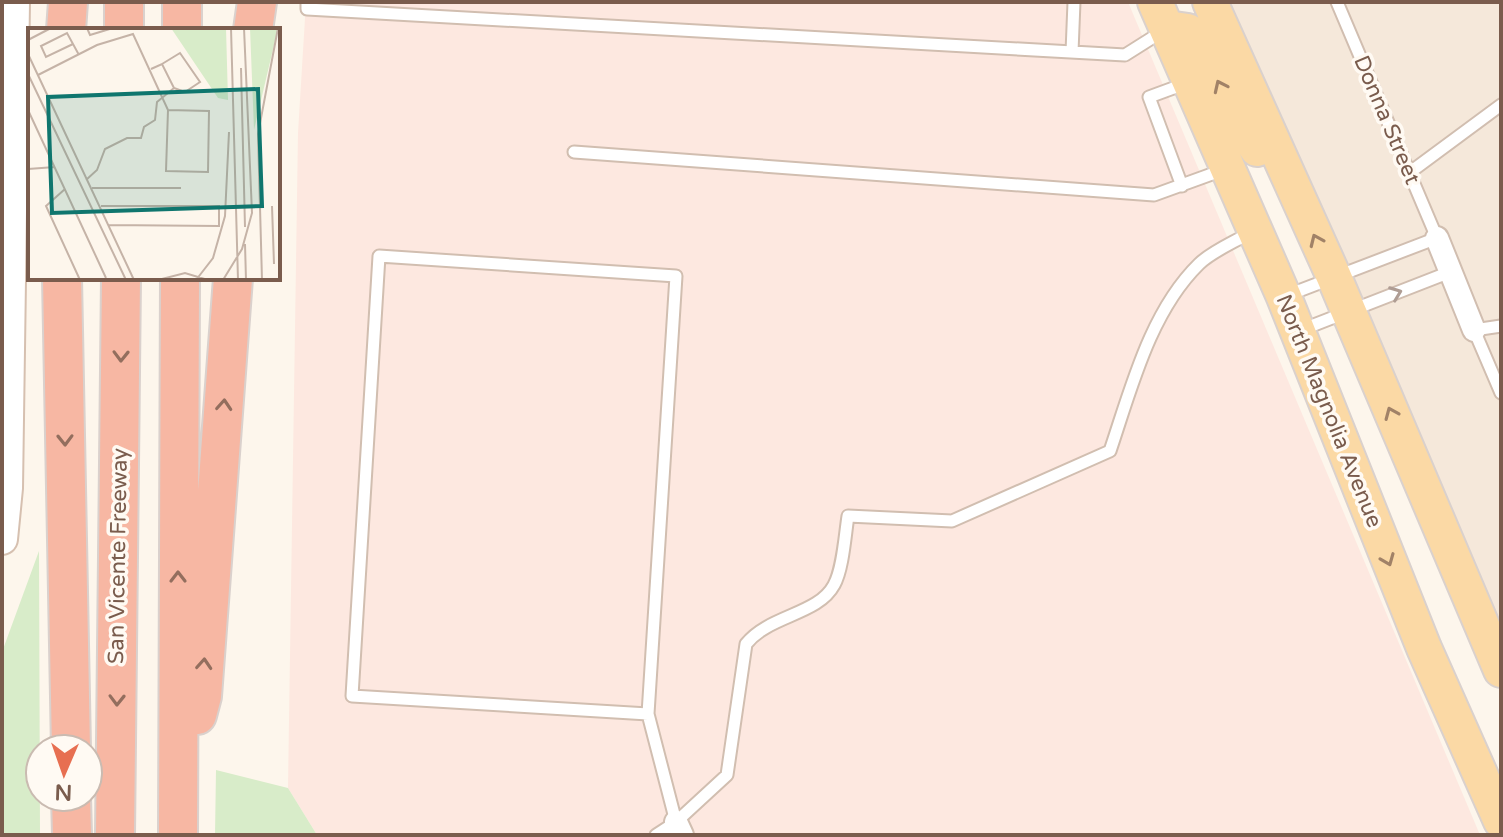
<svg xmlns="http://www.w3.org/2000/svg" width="1503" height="837" font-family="'Varela Round',sans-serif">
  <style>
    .residential { fill: #f5e8da }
    .commercial { fill: #fde8e0 }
    .green { fill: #d8ecc9 }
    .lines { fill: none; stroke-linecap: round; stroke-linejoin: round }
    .lane-casing { stroke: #d1beb0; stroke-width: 15 }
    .street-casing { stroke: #d1beb0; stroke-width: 26 }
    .secondary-casing { stroke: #d6c0b0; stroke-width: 34 }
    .primary-casing { stroke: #dad1cd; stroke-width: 38 }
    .highway-casing { stroke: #dad1cd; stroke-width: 42 }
    .lane { stroke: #fff; stroke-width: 11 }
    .street { stroke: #fff; stroke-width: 22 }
    .secondary { stroke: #fff; stroke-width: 30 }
    .primary { stroke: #fbd9a5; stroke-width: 34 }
    .highway { stroke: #f7b7a3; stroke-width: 38 }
    .oneway { stroke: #a18267 }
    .oneway2 { stroke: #af9d94 }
    .oneway3 { stroke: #936e5e }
    .labels { text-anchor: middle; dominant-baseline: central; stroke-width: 7; stroke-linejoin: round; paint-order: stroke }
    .street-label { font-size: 22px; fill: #7a5c4d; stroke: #fffaf3 }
    .inset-road { fill: none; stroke: #c5b3a7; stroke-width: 2 }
    .view { fill: #0f766e; fill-opacity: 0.15; stroke: #0f766e; stroke-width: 4 }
    .inset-edge { fill: none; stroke: #7a5c4d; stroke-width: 4 }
  </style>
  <rect width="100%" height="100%" fill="#fdf6ec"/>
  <path class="residential" d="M1215,2h286v639z"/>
  <path class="commercial" d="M306,2h822l352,833h-1163l-29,-47 10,-655z"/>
  <path class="green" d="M39,551l1,284h-38v-183z
    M216,770l72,18 29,47h-102z"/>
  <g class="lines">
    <g class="lane-casing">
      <path id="lane" d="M307,2v7l818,46 38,-24
        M1072,52l2,-50
        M574,152l580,43 69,-25
        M1409,173l92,-68
        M1182,186l-33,-89 38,-14
        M1288,295l149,-57 -100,-236
        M1501,326l-27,4 27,63
        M1301,330l149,-58
        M648,714l-296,-18 27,-440 297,20 -28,438 28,108
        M656,835l20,-13 51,-47 19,-131c23,-29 72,-29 88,-59 9,-16 11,-50 14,-69l104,5 158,-70c21,-62 40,-139 89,-187 13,-13 36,-22 52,-32"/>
    </g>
    <g class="street-casing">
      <path id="street" d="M1437,238l37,92
        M676,822l6,13"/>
    </g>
    <g class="secondary-casing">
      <path id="secondary" d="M2,539l5,-51 7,-486"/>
    </g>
    <g class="primary-casing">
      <path id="primary" d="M1155,2l129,295 140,351 77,173
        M1210,2l124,275 167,393
        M1167,28l21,3 9,8 35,71 25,39"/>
    </g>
    <g class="highway-casing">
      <path id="highway" d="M66,30l2,-28
        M124,30v-28
        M182,30v-28
        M253,30l4,-28
        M62,278l9,471
        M197,715l5,-19 31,-418
        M71,797l1,38
        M115,835l6,-557
        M178,835l2,-557"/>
    </g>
    <use href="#lane" class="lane"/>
    <use href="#street" class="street"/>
    <use href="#secondary" class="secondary"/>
    <use href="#primary" class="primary"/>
    <use href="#highway" class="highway"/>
  </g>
  <defs><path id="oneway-chevron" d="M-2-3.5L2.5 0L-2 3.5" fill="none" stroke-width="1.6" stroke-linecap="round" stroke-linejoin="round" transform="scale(2)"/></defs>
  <g class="oneway">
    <use href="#oneway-chevron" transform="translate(1220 86) rotate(-115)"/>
    <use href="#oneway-chevron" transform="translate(1316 240) rotate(-114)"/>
    <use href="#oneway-chevron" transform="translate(1391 413) rotate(-113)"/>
    <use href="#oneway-chevron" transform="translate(1388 560) rotate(68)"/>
  </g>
  <use class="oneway2" href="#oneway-chevron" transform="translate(1396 293) rotate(-21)"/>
  <g class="oneway3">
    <use href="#oneway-chevron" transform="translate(121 356) rotate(91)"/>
    <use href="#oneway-chevron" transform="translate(224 405) rotate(-86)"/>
    <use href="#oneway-chevron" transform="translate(65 440) rotate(89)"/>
    <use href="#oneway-chevron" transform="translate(178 577) rotate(-90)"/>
    <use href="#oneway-chevron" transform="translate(204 664) rotate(-86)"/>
    <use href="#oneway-chevron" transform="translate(117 700) rotate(91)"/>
  </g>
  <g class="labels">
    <g class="street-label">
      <text transform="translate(1387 120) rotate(67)">Donna Street</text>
      <text transform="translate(1329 411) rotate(68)">North Magnolia Avenue</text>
      <text transform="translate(118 556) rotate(-89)">San Vicente Freeway</text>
    </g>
  </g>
  <g transform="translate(28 28)">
    <rect width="252" height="252" fill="#fdf6ec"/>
    <path d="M143,0h55l2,72 -10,-2zM222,0h28l-24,102z" fill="#d8ecc9"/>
    <path class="inset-road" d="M59,0l3,7 23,-7M203,0l7,252M0,12l23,-12M45,16l-27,13 -5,-11 26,-13 12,22M0,26l106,226M134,36l18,-11 20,29 -15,10 -11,-4M213,40l4,159M0,46l98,206M10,47l59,-30 36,-11 35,76 -2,61 42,1 1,-61 -41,-1M0,82l78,168M0,141l27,-2M58,152l11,-10 8,-21 22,-11h14l3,-11 11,-7 2,-18 17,-14 -12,-24 -11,5M64,160h89M37,161l-19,17 34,74M73,178h118v20l-111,-1M244,178l2,58M217,216l1,36M130,252l27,-7 23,7M168,252l17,-22 12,-42 4,-84M195,252l19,-31 10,-36 -8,-185M234,252l-4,-146 20,-106"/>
    <path class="view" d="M230,61l4,117 -210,7 -4,-116z"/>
    <rect width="252" height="252" class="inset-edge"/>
  </g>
  <rect width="1503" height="837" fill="none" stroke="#7a5c4d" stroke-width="8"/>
  <g transform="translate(64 773) rotate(182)"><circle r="38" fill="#fffaf3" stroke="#cabbb1" stroke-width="2"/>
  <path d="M0-6L14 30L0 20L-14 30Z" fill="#e76f51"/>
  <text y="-12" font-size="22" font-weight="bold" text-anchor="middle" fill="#7a5c4d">N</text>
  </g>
</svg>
